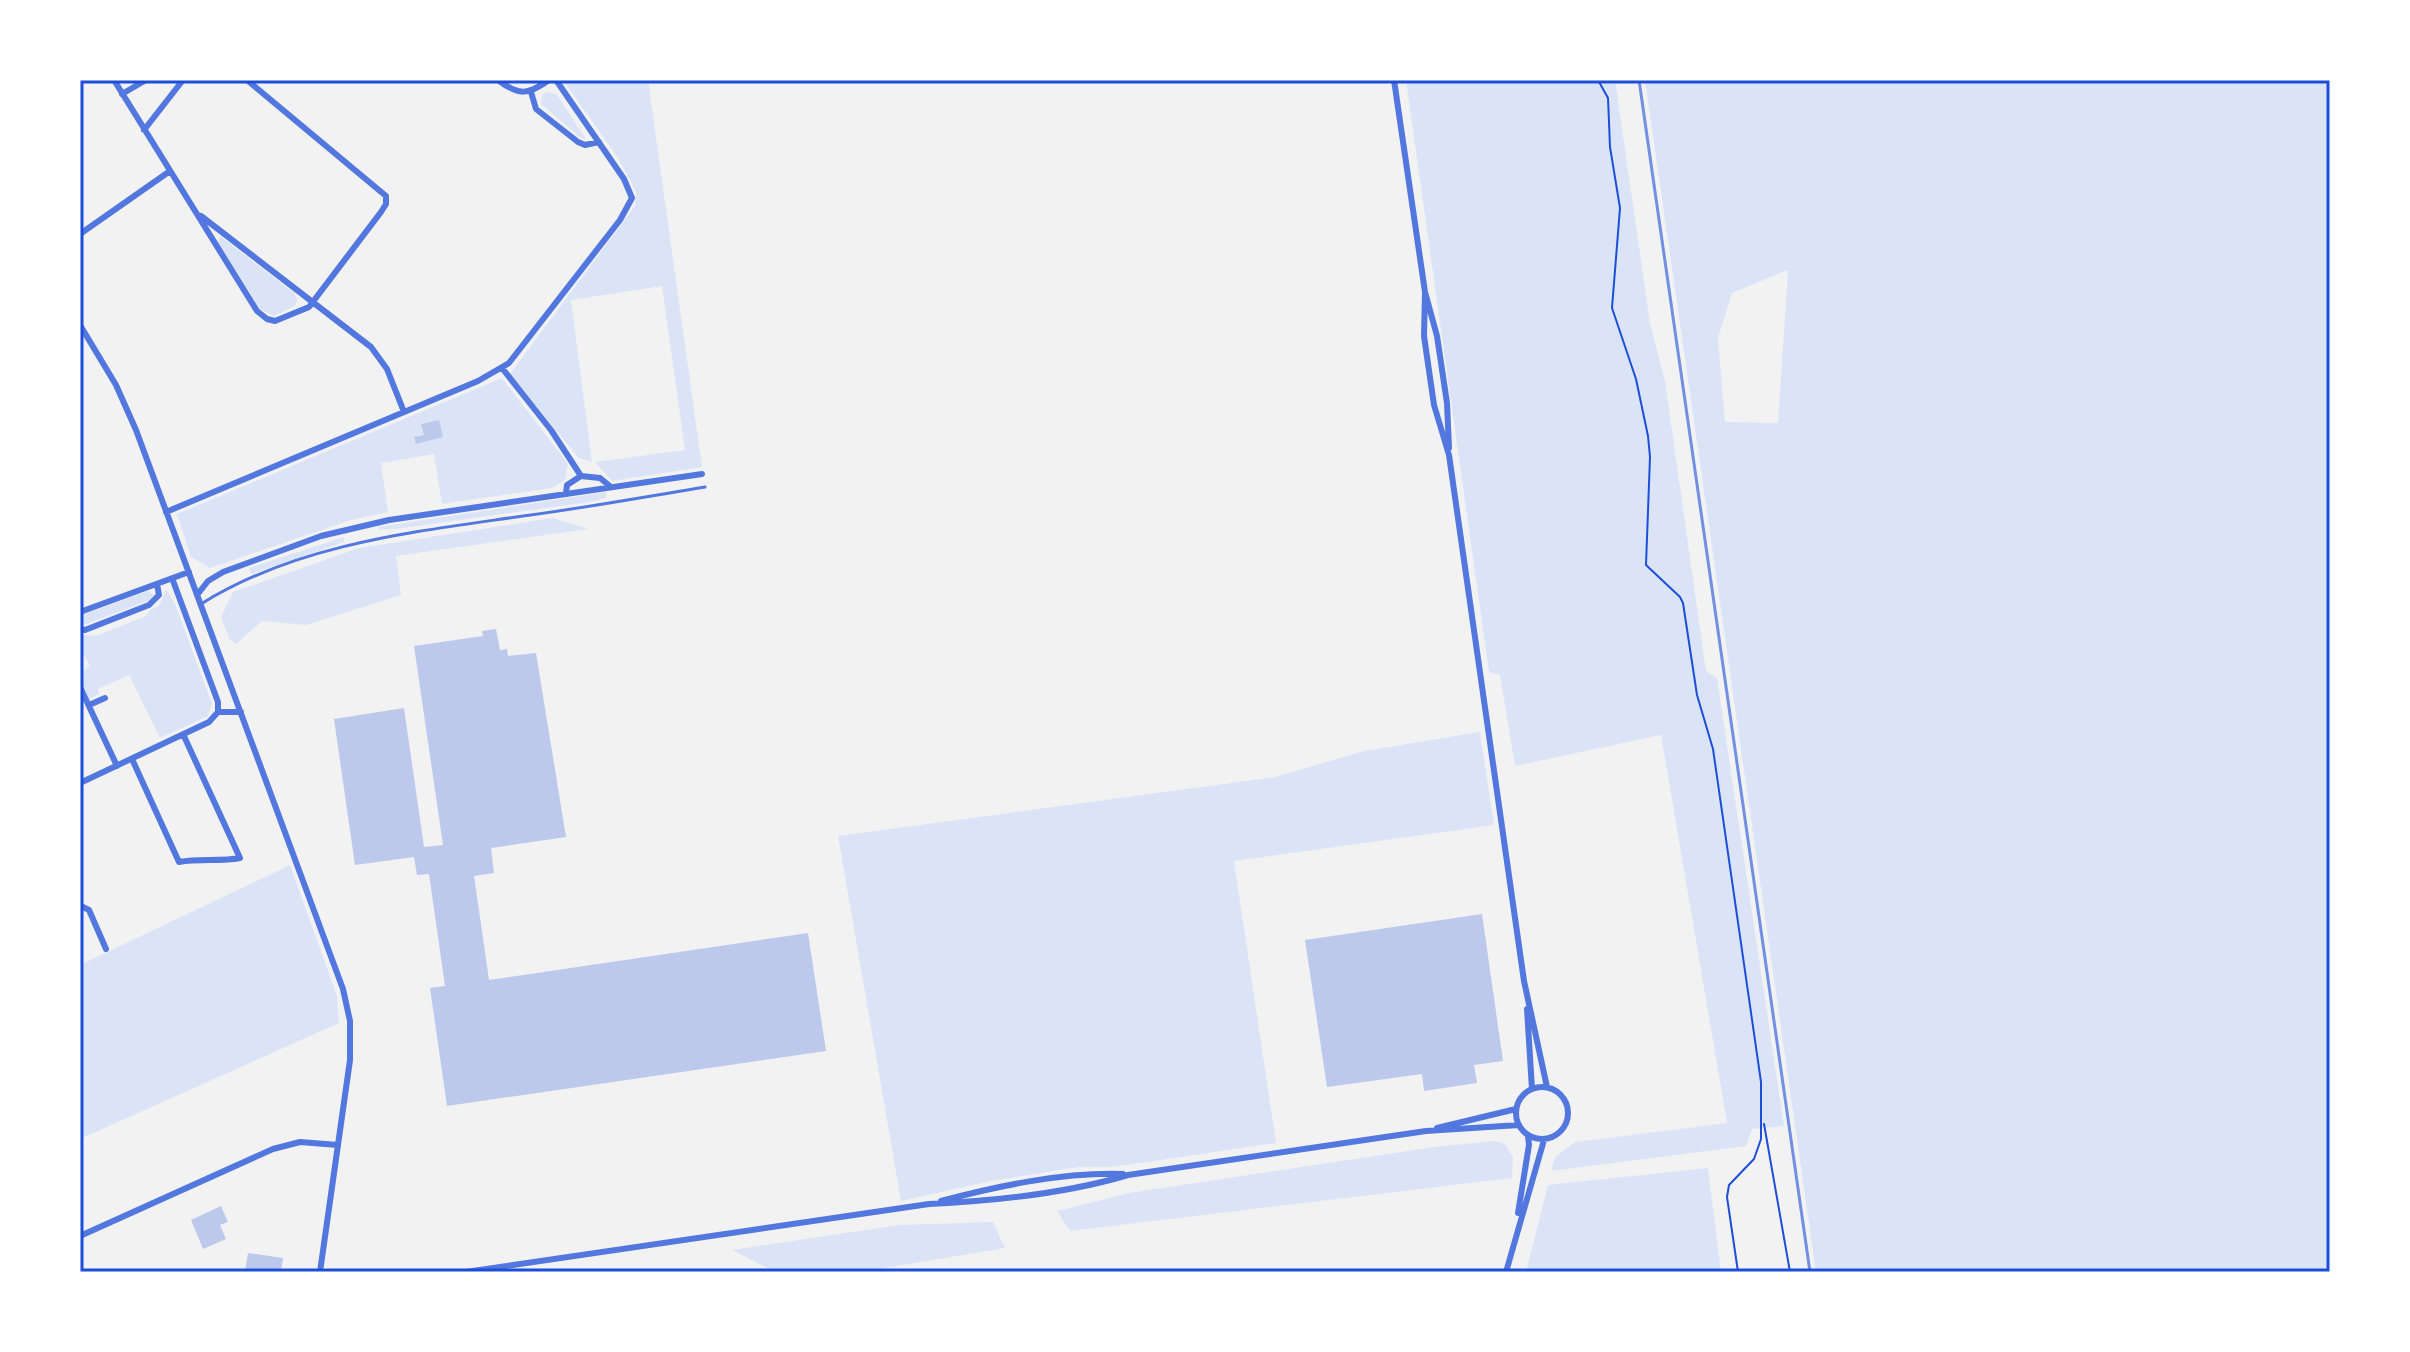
<svg xmlns="http://www.w3.org/2000/svg" width="2410" height="1352" font-family="'Noto Sans',sans-serif">
  <style>
    .green { fill: #dbe4f7; fill-rule: evenodd }
    .building { fill: #bdc9ec }
    .lines { fill: none; stroke-linecap: round; stroke-linejoin: round }
    .path { stroke: #1d4ed8; stroke-width: 2 }
    .service { stroke: #5277de; stroke-width: 3 }
    .minor { stroke: #5277de; stroke-width: 6 }
    .rail { stroke: #7290e2; stroke-width: 3 }
    .neatline { fill: none; stroke: #1d4ed8; stroke-width: 3 }
  </style>
  <rect width="100%" height="100%" fill="#f2f2f2"/>
  <path class="green" d="M563,80h85l54,387 -90,14 -17,-19 90,-12 -23,-164 -91,14 21,162 -13,-4 -69,-84 125,-168 1,-14 -18,-34z
    M1406,80h209l35,243 15,58 41,290 11,7 67,448 -32,3 -6,17 -195,25 4,-14 20,-15 152,-19 -66,-388 -146,31 -15,-91 -11,-3z
    M1645,80h685v1192h-514zM1788,270l-10,153 -53,-1 -7,-84 14,-45z
    M548,92l9,3 29,44 -5,-1 -40,-34 2,-10z
    M220,236l74,57 3,6 -1,6 -22,11 -14,-7 -42,-67z
    M502,378l66,86 -3,16 -13,8 -110,16 -8,-50 -53,9 7,49 -37,8 -141,48 -19,-11 -14,-43z
    M606,492v6l-17,4 -193,27 -17,1 -1,-3z
    M553,518l35,11 -192,27 5,39 -95,30 -44,-4 -26,23 -6,-4 -9,-23 12,-25 126,-44z
    M344,537v5l-93,32 -2,-6z
    M166,589l9,15 37,100 -4,12 -48,22 -31,-63 -31,14 1,5 -10,5 -9,-18v-8l10,-7 -10,-19v-13l16,2 50,-20 4,-6 9,-4z
    M148,591l6,4 -6,6 -62,23 -6,-2 2,-7z
    M1480,732l14,93 -260,36 42,282 -163,24h-34l-88,14 -90,20 -63,-365 437,-59 89,-26z
    M290,865l47,131 2,27 -259,116v-174z
    M1494,1141l11,3 8,13 -1,21 -442,53 -13,-20 72,-18 305,-46z
    M1708,1168l13,104h-195l22,-87z
    M993,1222l12,26 -145,24h-85l-43,-22 167,-25z"/>
  <path class="building" d="M439,420l4,17 -27,7 -2,-7 10,-2 -3,-11z
    M496,629l4,21 7,-1 1,7 28,-3 30,184 -75,11 3,25 -20,3 15,104 319,-47 18,118 -379,55 -17,-118 15,-2 -16,-112 -12,1 -3,-18 -59,8 -21,-146 70,-11 20,139 19,-2 -29,-199 69,-10 -1,-5z
    M1482,914l21,147 -29,4 3,18 -53,8 -2,-17 -95,13 -22,-147z
    M221,1206l7,16 -8,3 6,14 -23,10 -12,-29z
    M248,1253l35,5 -2,14h-36z"/>
  <g class="lines">
    <path class="path" d="M1598,80l10,18 2,49 10,61 -8,100 24,71 12,57 2,21 -4,108 34,32 3,6 14,92 16,54 48,333v57l-7,20 -25,26 -2,12 11,75
      M1764,1124l26,148"/>
    <path class="service" d="M201,604c96,-60 212,-72 322,-88 61,-8 121,-19 182,-29"/>
    <path class="minor" d="M114,80l143,231 10,8 8,2 34,-14 72,-95 5,-8v-8l-139,-116
      M498,80c21,16 30,15 51,0
      M1394,80l31,212 12,44 10,67 2,45
      M531,92l5,17 42,33 7,3 14,-3
      M122,94l24,-14
      M144,130l39,-50
      M201,216l170,131 16,22 17,43
      M80,234l90,-63
      M1425,292l-1,44 10,69 15,50 75,526 23,106
      M80,325l36,60 20,45 207,559 7,32v39l-30,212
      M502,368l49,62 30,46
      M566,493l1,-8 14,-9 19,2 11,9
      M166,512l312,-131 31,-18 111,-143 12,-22 -8,-19 -68,-99
      M197,595l11,-14 15,-9 98,-36 68,-16 313,-46
      M80,612l109,-40
      M80,629l5,1 64,-25 10,-10 -2,-11
      M80,687l37,79
      M89,705l16,-7
      M218,712h23
      M132,759l47,103c21,-4 41,0 61,-4l-57,-124
      M80,783l129,-61 9,-10v-10l-46,-124
      M80,908l3,-1 6,3 17,39
      M1527,1009l5,80
      M1516 1113a26 26 0 1 1 52 0a26 26 0 1 1-52 0Z
      M1437,1128l79,-19
      M941,1201c57,-15 122,-29 182,-27
      M1518,1213l11,-68 -1,-9
      M80,1236l193,-87 27,-7 38,3
      M466,1272l463,-68c67,-3 135,-10 199,-29l298,-44 93,-6
      M1506,1272l38,-132"/>
    <path class="rail" d="M1639,80l171,1192"/>
  </g>
  <rect width="2410" height="1352" fill="none" stroke="#ffffff" stroke-width="164"/>
  <rect x="82" y="82" width="2246" height="1188" class="neatline"/>
</svg>
